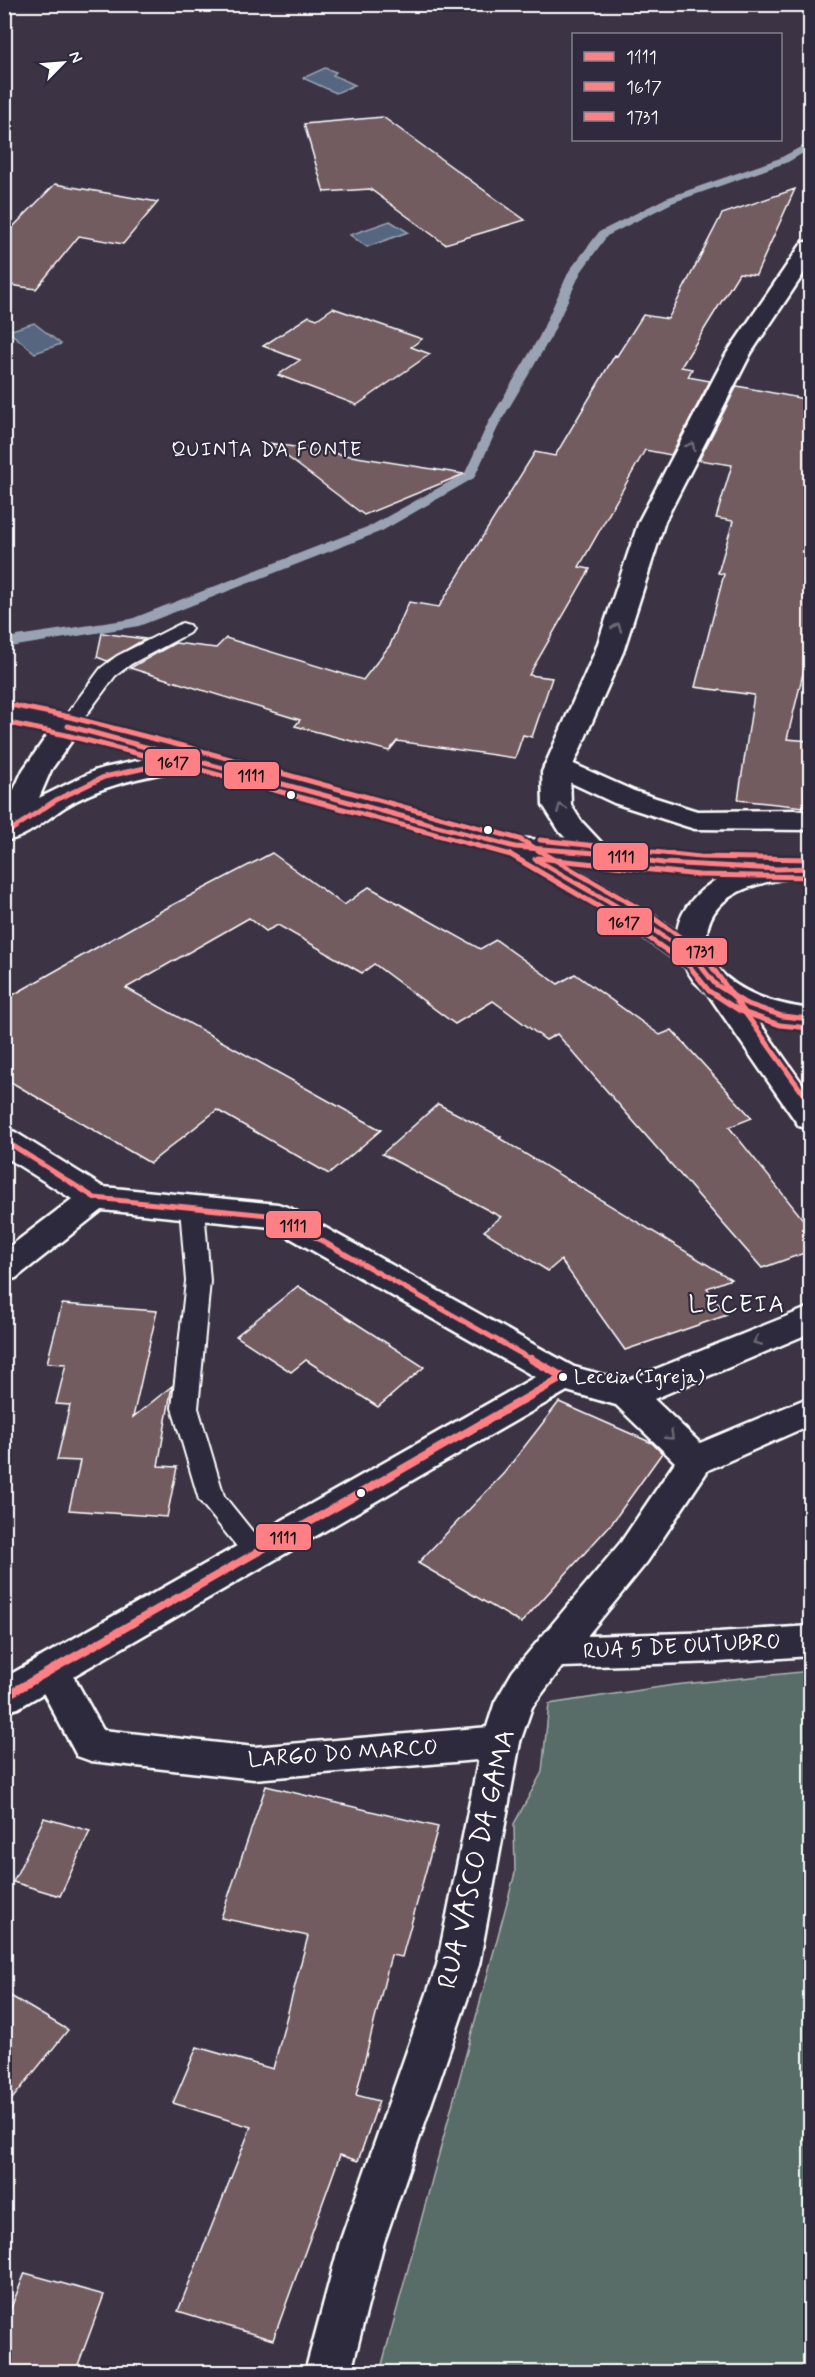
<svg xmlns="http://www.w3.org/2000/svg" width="815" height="2377" font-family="Mynerve,sans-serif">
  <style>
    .green { fill: #586c67; stroke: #acb6b3; stroke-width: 1.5 }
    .water { fill: #576681; stroke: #9aa3b3; stroke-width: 1.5 }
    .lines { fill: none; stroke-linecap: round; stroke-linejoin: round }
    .stream { fill: #9aa3b3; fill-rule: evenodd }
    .building { fill: #725c60; stroke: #fff; stroke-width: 1.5 }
    .service-casing { stroke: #fff; stroke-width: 4 }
    .pedestrian-casing { stroke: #fff; stroke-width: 5 }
    .minor-casing { stroke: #fff; stroke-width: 5 }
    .secondary-casing { stroke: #fff; stroke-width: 5 }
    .service { fill: #2f2a3d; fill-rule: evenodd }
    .pedestrian { fill: #2f2a3d; fill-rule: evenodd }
    .minor { fill: #2f2a3d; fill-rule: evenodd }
    .secondary { fill: #2f2a3d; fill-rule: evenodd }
    .bus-1-far1-casing { stroke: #2f2a3d; stroke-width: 10 }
    .bus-1-casing { stroke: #2f2a3d; stroke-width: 12 }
    .bus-2-casing { stroke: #2f2a3d; stroke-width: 10 }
    .bus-3-casing { stroke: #2f2a3d; stroke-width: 10 }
    .bus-1-far1 { stroke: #ff8084; stroke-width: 5 }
    .bus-1 { stroke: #ff8084; stroke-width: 8 }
    .bus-2 { stroke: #ff8084; stroke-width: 5 }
    .bus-3 { stroke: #ff8084; stroke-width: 5 }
    .oneway { stroke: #6d6a77 }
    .bus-dot { fill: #fff; stroke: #2f2a3d; stroke-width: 2 }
    .labels { text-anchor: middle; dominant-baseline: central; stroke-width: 4.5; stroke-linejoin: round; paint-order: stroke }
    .far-neighbourhood-label { font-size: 20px; letter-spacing: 1.5px; fill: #fff; stroke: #2f2a3d }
    .bus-label { font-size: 20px; fill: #fff; stroke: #2f2a3d; text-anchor: start }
    .street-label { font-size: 22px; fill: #fff; stroke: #2f2a3d }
    .neighbourhood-label { font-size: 24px; letter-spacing: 1.5px; fill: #fff; stroke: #2f2a3d }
    .near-street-label { font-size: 27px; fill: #fff; stroke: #2f2a3d }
    .line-badge { stroke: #2f2a3d; stroke-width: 2 }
    .pale-badge-label { font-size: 16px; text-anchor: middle; font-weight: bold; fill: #111 }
  </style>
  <rect width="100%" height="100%" fill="#3c3444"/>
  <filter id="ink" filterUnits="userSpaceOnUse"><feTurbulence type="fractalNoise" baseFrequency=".0167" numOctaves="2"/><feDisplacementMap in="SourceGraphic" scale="12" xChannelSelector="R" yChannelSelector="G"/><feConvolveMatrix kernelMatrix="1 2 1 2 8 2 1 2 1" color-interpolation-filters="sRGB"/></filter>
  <g filter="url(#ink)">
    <path class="green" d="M810,1671v701h-430l135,-499 -1,-49 28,-52 7,-68 125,-19z"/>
    <path class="water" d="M325,68l11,4 -3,3 22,10 -19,8 -33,-15z
      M390,221l18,11 -41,15 -17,-12z
      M34,323l27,21 -26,9 -27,-22z"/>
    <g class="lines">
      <path class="stream" d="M810,142v7l-22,13 -114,40 -67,34 -26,36 -30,65 -51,86 -26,55 -92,53 -243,95 -135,22v-8l13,-4 114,-17 241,-94 93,-52 23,-50 51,-86 30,-66 30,-39 67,-34 114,-40z"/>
    </g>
    <path class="building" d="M383,117l142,103 -80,24 -75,-55 -46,3 -20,-68z
      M55,184l103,18 -35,42 -44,-8 -43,53 -32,-5v-48z
      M795,189l-39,86 -17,-2 -58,94 11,2 -4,8 22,4 -39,74 -26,-5 -66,117 11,2 -61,106 23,3 -20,59 -9,-2 -8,23 -118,-17 -8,10 -94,-25 5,-6 -170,-52 45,-25 41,5 10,-10 137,42 27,-35 19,-43 30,5 96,-155 20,4 60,-101 2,1 26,-41 25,4 54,-105z
      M333,308l89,31 -11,8 19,7 -73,51 -79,-30 22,-15 -37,-14 46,-30 8,3z
      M737,386l73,14v245l-23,94 23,2 -6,66 -66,-7 16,-105 -59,-8 29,-113 -6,-1 15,-52 -17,-3 16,-53 -33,-5z
      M269,443l195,31 -100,41z
      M102,633l43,6 -38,22 -10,-4z
      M272,853l72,52 25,-18 111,62 16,-9 62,44 17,-10 85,61 12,-5 80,88 -23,9 81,101v23l-48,17 -205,-234 -11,6 -53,-39 -38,23 -81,-60 -12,9 -84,-48 -12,6 -17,-13 -123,70 255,142 -52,44 -112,-64 -67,53 -146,-85v-78l159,-90z
      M438,1104l63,33 -2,1 232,141 -24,9 20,27 -102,35 -64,-90 -13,11 -64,-40 17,-14 -119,-63z
      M298,1286l126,81 -46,40 -72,-47 -15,12 -55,-36z
      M62,1304l95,7 -24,106 39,-31 -14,80 19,1 -10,50 -98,-7 11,-49 -23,-1 13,-55 -14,-1 10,-40 -19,-1z
      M559,1402l93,41 10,10 -50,70 -91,100 -103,-60 86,-90z
      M266,1786l172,41 -36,130 -11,-2 -35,140 23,6 -21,60 -18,-6 -67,185 -95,-29 73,-184 -78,-24 24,-56 76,22 35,-133 -87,-18z
      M44,1818l46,13 -30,65 -47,-14z
      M4,1992l64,38 -64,79z
      M25,2273l79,22 -29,78h-71v-48z"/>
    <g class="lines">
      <g class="service-casing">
        <path id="service" d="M182,623l7,2 3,4 -3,4 -58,31 -16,12 -40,54h-14l-3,-4 43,-58 16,-12z
          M192,1200l9,2 3,6 6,73 -12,127 26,88 45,56 -4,7 -9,3 -9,-3 -48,-59 -27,-92 14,-127 -6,-73 3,-6z"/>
      </g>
      <g class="pedestrian-casing">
        <path id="pedestrian" d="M558,757l76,34 63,20 97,-1 16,2v18l-115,-1 -10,-3 -71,-23 -66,-31 -4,-6 4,-6z
          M50,1655l14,4 39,71 151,17 247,-21 14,5 5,11 -5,11 -14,5 -247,21 -163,-18 -14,-5 -46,-86 5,-11z"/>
      </g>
      <g class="minor-casing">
        <path id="minor" d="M810,241v23l-59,89 -86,168 -42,131 -53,120 1,33 10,16 30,32 -5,6 -10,3 -10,-3 -26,-27 -17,-27 -1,-33 53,-120 44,-131 88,-168 75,-110z
          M68,718l10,2 4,6 -31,44 -12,28 55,-27 10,-3 88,-19 10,3 4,6 -4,6c-47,12 -95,17 -137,43 -16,10 -43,35 -61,33v-29l19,-41 35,-50z
          M4,1129l11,3 88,55 175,17 12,4 284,159 52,14 184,-74v26l-156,66 46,44 110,-46v28l-102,45 -61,92 -60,74 132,-4 91,-6v30l-91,6 -157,5 -30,40 -12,35 -41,223 -95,277 -33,130h-46l35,-130 97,-277 45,-223 13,-40 18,-31 108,-129 54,-80 -59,-57 -49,-14 -549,317 -14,4v-34l531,-301 -264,-150 -169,-17 -86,68 -12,3v-30l68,-52 -68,-43z"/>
      </g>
      <g class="secondary-casing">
        <path id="secondary" d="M4,705l64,13 134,34 314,86 80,6 67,10 114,6 33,-1v18c-36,1 -98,10 -103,56 -1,11 2,25 9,34 24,28 60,37 94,42v20l-54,-11 54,77v34l-11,-3 -91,-132 -14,-13 -9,-14 -56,-40 -119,-72 -328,-91 -116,-30 -62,-13zM558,859l38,3 67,10 62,3c-22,11 -45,31 -48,57l-26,-19z"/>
      </g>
      <use href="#service" class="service"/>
      <use href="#pedestrian" class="pedestrian"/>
      <use href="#minor" class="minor"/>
      <use href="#secondary" class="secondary"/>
      <g class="bus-1-far1-casing">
        <path id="bus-1-far1" d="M68,726l447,121 81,6 67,10 114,6 33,-1
          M8,832l48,-32 48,-23 82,-18
          M535,859l105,61 56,40 19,24 30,19 37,13 28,3
          M4,1140l91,58 183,18 256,145"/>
      </g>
      <g class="bus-1-casing">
        <path id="bus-1" d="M531,1359l32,18
          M4,1697l559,-320"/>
      </g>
      <g class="bus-2-casing">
        <path id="bus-2" d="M4,722l62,13 124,32 321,88 124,73 55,39 19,24 31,20 40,14 29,3
          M538,858l161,17 111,2"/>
      </g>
      <g class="bus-3-casing">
        <path id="bus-3" d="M6,704l64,13 124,32 325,90 126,73 57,41 108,150
          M540,840l160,17 110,2"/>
      </g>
      <use href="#bus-1-far1" class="bus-1-far1"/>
      <use href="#bus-1" class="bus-1"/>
      <use href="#bus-2" class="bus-2"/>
      <use href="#bus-3" class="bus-3"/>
    </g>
    <defs><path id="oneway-chevron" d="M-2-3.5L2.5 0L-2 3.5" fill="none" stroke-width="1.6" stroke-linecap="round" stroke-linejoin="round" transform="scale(1.5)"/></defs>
    <g class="oneway">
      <use href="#oneway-chevron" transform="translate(691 446) rotate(-63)"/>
      <use href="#oneway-chevron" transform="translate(617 627) rotate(-72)"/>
      <use href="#oneway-chevron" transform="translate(561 808) rotate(-113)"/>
      <use href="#oneway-chevron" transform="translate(757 1341) rotate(157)"/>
      <use href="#oneway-chevron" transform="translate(670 1436) rotate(44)"/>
    </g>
  </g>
  <g class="bus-dot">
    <circle cx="291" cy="795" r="5"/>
    <circle cx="488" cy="830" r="5"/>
    <circle cx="563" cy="1377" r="5"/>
    <circle cx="361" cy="1493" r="5"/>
  </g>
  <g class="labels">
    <g class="far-neighbourhood-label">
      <text x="267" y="450">QUINTA DA FONTE</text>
    </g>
    <g class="bus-label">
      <text x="574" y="1377">Leceia (Igreja)</text>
    </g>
    <g class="street-label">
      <text transform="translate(682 1647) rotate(-3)">RUA 5 DE OUTUBRO</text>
      <text transform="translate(343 1754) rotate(-4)">LARGO DO MARCO</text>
    </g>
    <g class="neighbourhood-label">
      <text x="737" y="1305">LECEIA</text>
    </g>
    <g class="near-street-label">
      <text transform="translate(477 1859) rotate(-77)">RUA VASCO DA GAMA</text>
    </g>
  </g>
  <g class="line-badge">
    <rect x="144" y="748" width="57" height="29" rx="6" fill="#ff8084"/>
    <rect x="223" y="761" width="57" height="29" rx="6" fill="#ff8084"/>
    <rect x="592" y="842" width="57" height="29" rx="6" fill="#ff8084"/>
    <rect x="596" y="907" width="57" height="29" rx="6" fill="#ff8084"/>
    <rect x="671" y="937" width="57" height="29" rx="6" fill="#ff8084"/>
    <rect x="265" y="1210" width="57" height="29" rx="6" fill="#ff8084"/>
    <rect x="255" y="1523" width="57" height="28" rx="6" fill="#ff8084"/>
  </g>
  <g class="pale-badge-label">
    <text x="173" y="768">1617</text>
    <text x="251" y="781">1111</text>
    <text x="621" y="862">1111</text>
    <text x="624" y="928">1617</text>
    <text x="700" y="957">1731</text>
    <text x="293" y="1231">1111</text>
    <text x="283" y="1543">1111</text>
  </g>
  <rect width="815" height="2377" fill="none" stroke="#2f2a3d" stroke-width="24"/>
  <rect x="12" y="12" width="791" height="2353" fill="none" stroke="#fff" stroke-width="2" filter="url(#ink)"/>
  <rect x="572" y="33" width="210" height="108" fill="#2f2a3d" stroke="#827f8b" stroke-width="1.5"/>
  <rect x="584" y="52" width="30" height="9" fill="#ff8084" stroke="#827f8b" stroke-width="1.5"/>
  <text x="626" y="63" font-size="18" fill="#ffffff">1111</text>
  <rect x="584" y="82" width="30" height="9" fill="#ff8084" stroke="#827f8b" stroke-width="1.5"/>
  <text x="626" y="93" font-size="18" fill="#ffffff">1617</text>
  <rect x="584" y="112" width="30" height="9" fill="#ff8084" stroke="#827f8b" stroke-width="1.5"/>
  <text x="626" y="123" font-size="18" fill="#ffffff">1731</text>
  <g transform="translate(63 63) rotate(65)" stroke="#2f2a3d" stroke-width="4.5" paint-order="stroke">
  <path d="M0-4.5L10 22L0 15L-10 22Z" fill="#ffffff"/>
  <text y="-9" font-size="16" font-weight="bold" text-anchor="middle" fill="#ffffff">N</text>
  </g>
</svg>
